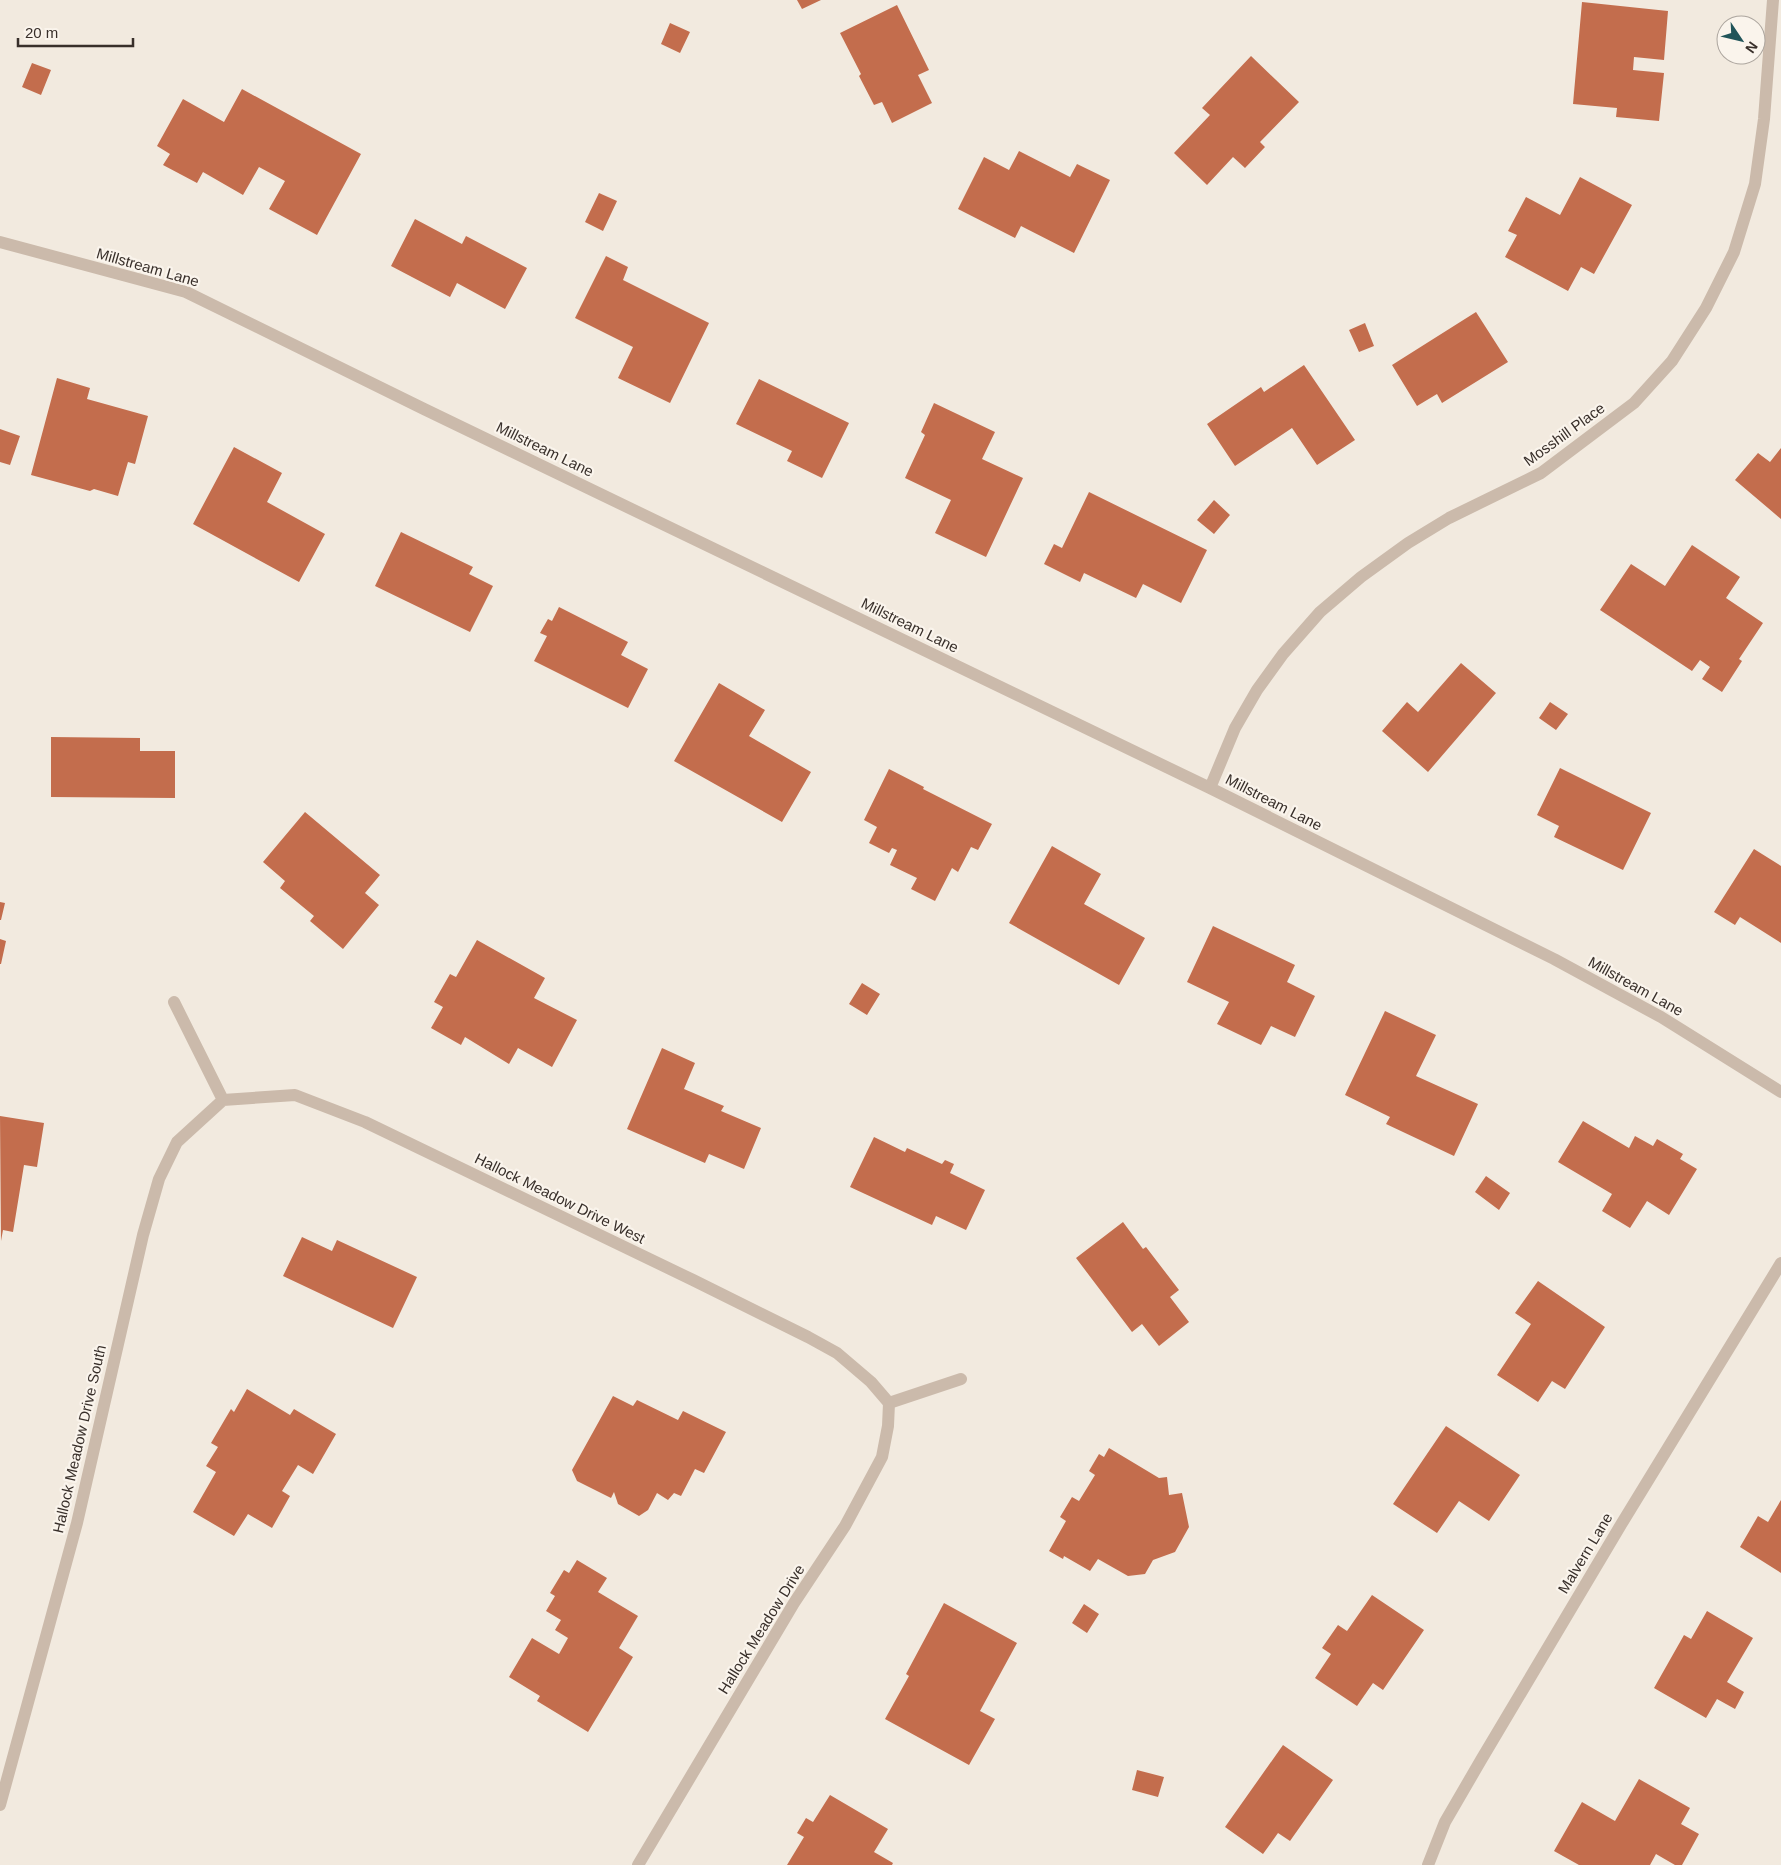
<svg xmlns="http://www.w3.org/2000/svg" width="1781" height="1865" font-family="Arial,sans-serif">
  <style>
    .building { fill: #c36d4d }
    .lines { fill: none; stroke-linecap: round; stroke-linejoin: round }
    .minor { stroke: #cbbaab; stroke-width: 12 }
    .labels { text-anchor: middle; dominant-baseline: central; stroke-width: 4.5; stroke-linejoin: round; paint-order: stroke }
    .street-label { font-size: 15px; fill: #382f2a; stroke: #faf4ec }
  </style>
  <rect width="100%" height="100%" fill="#f2eadf"/>
  <path class="building" d="M797,0h24l-19,9z
    M1582,2l86,9 -4,49 -30,-3 -1,13 31,3 -5,48 -43,-4 1,-9 -44,-4z
    M897,5l32,65 -11,5 14,28 -40,20 -10,-21 -8,3 -15,-29 2,-2 -21,-41z
    M670,23l20,9 -10,21 -19,-9z
    M1251,56l48,46 -39,40 5,5 -20,21 -12,-11 -26,28 -33,-32 36,-38 -8,-7z
    M32,63l19,7 -10,25 -19,-8z
    M242,89l119,65 -44,81 -48,-26 16,-28 -26,-14 -16,28 -40,-23 -6,11 -34,-18 7,-11 -13,-8 26,-47 41,23z
    M1019,151l51,26 7,-13 33,16 -36,73 -53,-27 -6,12 -57,-29 26,-52 25,13z
    M1580,177l52,28 -38,69 -13,-7 -13,24 -63,-34 12,-22 -9,-4 18,-34 34,18z
    M599,193l18,8 -14,30 -18,-9z
    M415,219l47,25 4,-8 61,32 -22,41 -48,-26 -7,14 -59,-31z
    M606,256l22,11 -5,13 86,43 -39,80 -52,-25 15,-31 -58,-29z
    M1476,312l32,50 -66,41 -5,-9 -20,12 -25,-41z
    M1365,323l9,23 -15,6 -10,-22z
    M1304,365l51,75 -38,25 -25,-37 -57,38 -28,-42 54,-37 3,5z
    M57,378l33,10 -3,11 61,17 -13,48 -7,-2 -10,34 -24,-7 -4,2 -59,-16z
    M759,379l90,44 -27,55 -35,-17 5,-10 -56,-27z
    M934,403l61,29 -13,27 41,19 -37,79 -51,-24 16,-33 -46,-22 20,-43 -4,-3z
    M0,429l20,7 -10,29 -10,-3z
    M234,447l48,26 -15,29 58,32 -26,48 -106,-58z
    M1781,448v71l-46,-39 23,-27 12,9z
    M1089,492l118,58 -26,53 -38,-19 -7,14 -52,-25 -4,9 -36,-18 10,-20 8,4z
    M1214,500l16,15 -16,19 -17,-14z
    M401,532l72,35 -4,7 24,12 -23,46 -95,-46z
    M1692,545l48,32 -14,21 37,25 -24,36 3,2 -20,31 -20,-13 8,-12 -10,-7 -8,11 -92,-61 31,-46 34,22z
    M559,607l69,35 -7,13 27,14 -20,39 -94,-47 13,-25 -7,-3 8,-14 4,2z
    M1461,663l35,30 -68,79 -46,-41 25,-29 11,10z
    M719,683l46,27 -16,26 62,36 -29,50 -108,-61z
    M1550,702l18,12 -12,16 -17,-12z
    M51,737l89,1v13h35v47l-124,-1z
    M1560,768l91,45 -28,57 -69,-33 5,-11 -22,-11z
    M889,769l35,18 -1,2 69,35 -14,26 -7,-3 -13,25 -6,-4 -17,33 -24,-12 6,-11 -27,-13 7,-15 -5,-2 -3,5 -20,-10 8,-16 -13,-7z
    M305,812l75,63 -15,18 14,12 -36,44 -33,-28 4,-5 -34,-28 5,-7 -22,-19z
    M1052,846l49,28 -17,30 61,34 -26,47 -110,-62z
    M1754,849l27,17v77l-41,-26 -5,8 -21,-13z
    M0,902l5,1 -4,17h-1z
    M1213,926l82,39 -8,17 28,14 -20,41 -24,-11 -10,19 -44,-21 12,-22 -42,-20z
    M0,939l6,2 -5,23h-1z
    M477,940l68,38 -11,20 43,22 -25,47 -34,-19 -9,16 -44,-27 -4,8 -30,-17 12,-21 -9,-5 16,-28 6,3z
    M862,983l18,11 -13,21 -18,-11z
    M1385,1011l51,24 -20,41 62,28 -24,52 -68,-32 4,-7 -45,-22z
    M662,1048l33,15 -11,26 40,17 -3,5 40,17 -17,41 -35,-15 -4,9 -78,-34z
    M0,1116l44,7 -7,44 -13,-2 -11,67 -10,-2 -2,11z
    M1583,1121l46,27 6,-12 18,10 4,-7 26,15 -3,5 17,10 -28,46 -22,-14 -17,27 -28,-17 10,-17 -54,-32z
    M874,1137l31,15 2,-4 35,16 3,-4 9,4 -4,9 35,17 -19,40 -30,-14 -4,9 -82,-38z
    M1486,1176l24,17 -11,17 -24,-18z
    M1123,1222l20,27 3,-2 33,43 -9,7 19,25 -30,24 -17,-22 -10,8 -56,-74z
    M302,1237l30,14 5,-11 80,37 -24,51 -110,-52z
    M1538,1281l67,46 -40,62 -13,-8 -14,21 -41,-27 34,-51 -16,-11z
    M247,1389l43,26 4,-6 42,25 -23,40 -15,-9 -16,26 8,5 -18,32 -24,-14 -14,22 -41,-24 23,-40 -10,-6 12,-19 -7,-4 20,-34 3,3z
    M613,1396l20,10 4,-6 41,20 5,-9 43,21 -22,41 -9,-4 -14,27 -7,-3 -6,7 -11,-7 -9,17 -9,6 -21,-12 -4,-12 -3,6 -34,-17 -5,-11z
    M1446,1426l74,49 -31,46 -30,-20 -22,32 -44,-29z
    M1109,1448l50,30 8,-1 2,18 13,-2 7,34 -14,25 -22,8 -8,14 -17,2 -30,-17 -8,12 -26,-15 -1,3 -14,-8 17,-30 -6,-4 12,-20 7,4 16,-26 -6,-4 10,-17 5,3z
    M1781,1500v73l-41,-26 18,-31 10,6z
    M577,1560l30,18 -9,14 40,24 -19,32 14,9 -45,75 -51,-31 3,-5 -31,-19 23,-39 27,16 9,-16 -13,-8 6,-10 -15,-9 9,-15 -5,-3 14,-23 5,3z
    M1372,1595l52,35 -41,60 -10,-7 -16,23 -42,-28 16,-24 -9,-6 16,-23 9,6z
    M944,1603l73,40 -37,68 15,8 -26,46 -84,-46 24,-43 -3,-2z
    M1084,1604l15,10 -12,19 -15,-10z
    M1707,1611l46,27 -26,44 17,10 -9,17 -18,-10 -11,19 -52,-30 30,-53 7,4z
    M1283,1745l50,35 -43,61 -12,-8 -15,21 -38,-27z
    M1137,1770l27,7 -6,20 -26,-7z
    M1639,1779l51,29 -9,16 18,10 -17,31h-7l-19,-11 -6,11h-71l-25,-14 28,-49 33,19z
    M830,1795l58,34 -14,23 19,11 -1,2h-105l17,-28 -7,-4 9,-15 7,4z"/>
  <g class="lines">
    <path class="minor" d="M0,242l186,50 238,117 786,379 344,171 107,58 120,75
      M1210,788l25,-60 22,-38 26,-36 37,-42 41,-35 47,-34 41,-25 92,-45 93,-70 38,-42 34,-53 28,-56 21,-68 9,-65 9,-119
      M174,1002l49,98
      M223,1100l72,-5 70,27 328,158 115,57 29,16 34,29 18,21
      M889,1403l72,-24
      M0,1805l77,-282 66,-288 16,-56 18,-37 46,-42
      M638,1865l156,-262 51,-77 37,-69 6,-31 1,-23
      M1428,1865l17,-43 36,-62 141,-237 159,-260"/>
  </g>
  <g class="labels">
    <g class="street-label">
      <text transform="translate(148 267) rotate(16)">Millstream Lane</text>
      <text transform="translate(1564 434) rotate(-36)">Mosshill Place</text>
      <text transform="translate(545 449) rotate(26)">Millstream Lane</text>
      <text transform="translate(910 625) rotate(26)">Millstream Lane</text>
      <text transform="translate(1274 802) rotate(27)">Millstream Lane</text>
      <text transform="translate(1636 986) rotate(29)">Millstream Lane</text>
      <text transform="translate(560 1198) rotate(26)">Hallock Meadow Drive West</text>
      <text transform="translate(79 1439) rotate(-77)">Hallock Meadow Drive South</text>
      <text transform="translate(1585 1553) rotate(-59)">Malvern Lane</text>
      <text transform="translate(761 1629) rotate(-58)">Hallock Meadow Drive</text>
    </g>
  </g>
  <g transform="translate(1741 40) rotate(125)"><circle r="24" fill="#faf4ec" stroke="#aca59e"/>
  <path d="M0-4L9 19L0 12L-9 19Z" fill="#205459"/>
  <text y="-8" font-size="14" font-weight="bold" text-anchor="middle" fill="#382f2a">N</text>
  </g>
  <path d="M18 38v8h115v-8" fill="none" stroke="#382f2a" stroke-width="2.5"/>
  <text x="25" y="38" font-size="15" fill="#382f2a" stroke="#faf4ec" stroke-width="4" paint-order="stroke">20 m</text>
</svg>
